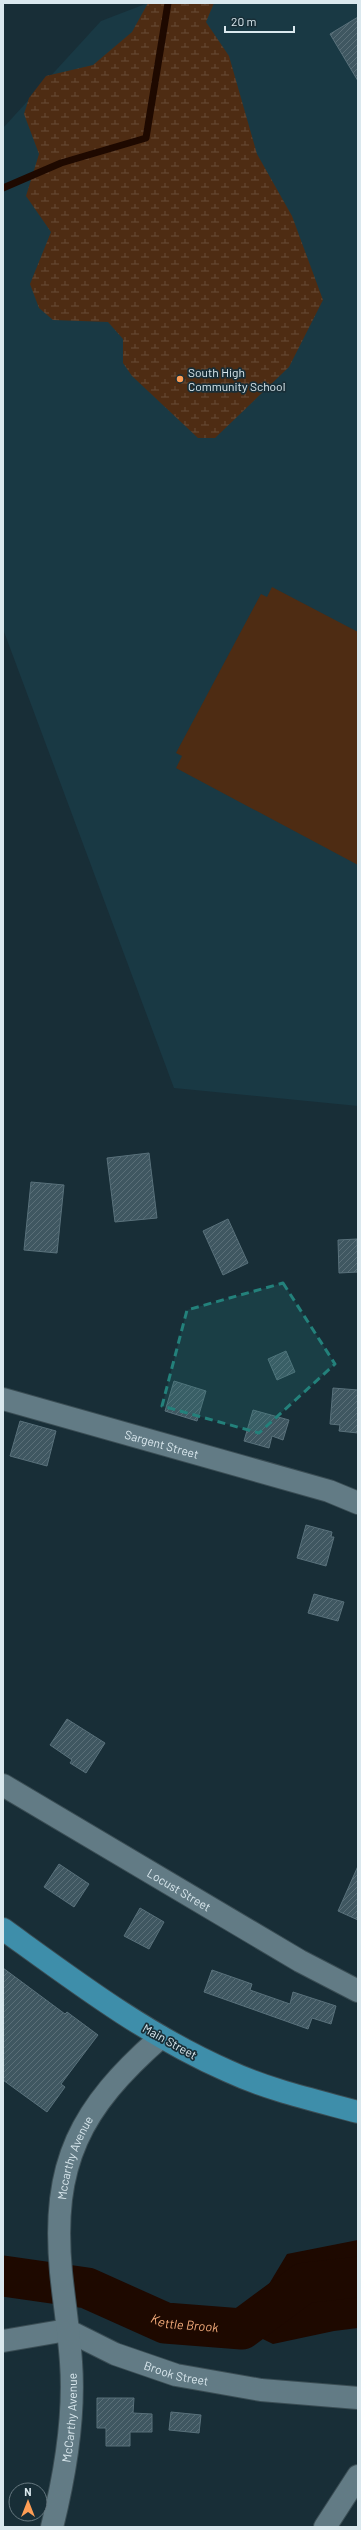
<svg xmlns="http://www.w3.org/2000/svg" width="361" height="2530" font-family="Barlow,sans-serif">
  <style>
    .built { fill: #193944 }
    .wetland { fill: url(#wetland-marsh) }
    .pitch { fill: #4e2c13 }
    .water { fill: #1e0900 }
    .lines { fill: none; stroke-linecap: round; stroke-linejoin: round }
    .stream { stroke: #1e0900; stroke-width: 7 }
    .river { stroke: #1e0900; stroke-width: 41 }
    .building { fill: url(#building-hatch); stroke: #59717b }
    .minor-casing { stroke: #3a4d54; stroke-width: 24 }
    .trunk-casing { stroke: #3a4d54; stroke-width: 24 }
    .minor { stroke: #627b85; stroke-width: 22 }
    .trunk { stroke: #3e8eaa; stroke-width: 22 }
    .marked { fill: #23817b; fill-opacity: 0.2; stroke: #23817b; stroke-width: 3; stroke-dasharray: 8 5; stroke-linejoin: round }
    .poi-dot { fill: #fd9d55; stroke: #182e37; stroke-width: 1.5 }
    .labels { text-anchor: middle; dominant-baseline: central; stroke-width: 3.5; stroke-linejoin: round; paint-order: stroke }
    .poi-label { font-size: 12px; fill: #dae8ee; stroke: #182e37; text-anchor: start }
    .street-label { font-size: 12px; fill: #dae8ee; stroke: #182e37 }
    .water-label { font-size: 13px; font-style: italic; fill: #f5ad7b; stroke: #182e37 }
  </style>
  <defs>
    <pattern id="wetland-marsh" width="20" height="14" patternUnits="userSpaceOnUse"><rect width="20" height="14" fill="#4e2c13"/><path d="M1 5h8M5 5V1M11 12h8M15 12V8" fill="none" stroke="#674b36"/></pattern>
    <pattern id="building-hatch" width="6" height="6" patternUnits="userSpaceOnUse"><rect width="6" height="6" fill="#3f5761"/><path d="M-1 1l2-2M0 6l6-6M5 7l2-2" fill="none" stroke="#5a6f78"/></pattern>
  </defs>
  <rect width="100%" height="100%" fill="#182e37"/>
  <path class="built" d="M148,3h210v1103l-184,-18 -171,-459v-501l98,-107z"/>
  <path class="wetland" d="M148,3h66l-8,19 23,34 28,98 35,62 31,84 -34,67 -74,71h-17l-66,-62 -9,-13v-24l-15,-17 -55,-2 -14,-12 -9,-24 21,-52 -25,-36 13,-42 -15,-40 5,-16 17,-22 47,-11 39,-33z"/>
  <path class="pitch" d="M272,587l86,45v233l-182,-97 6,-12 -6,-3 85,-159 6,3z"/>
  <path class="water" d="M358,2240v88l-24,3 -61,13 -31,-15 45,-75z"/>
  <g class="lines">
    <path class="stream" d="M3,188l58,-25 85,-25 22,-135"/>
    <path class="river" id="s1" d="M3,2276l84,12 78,35 77,6 62,-46 54,-6"/>
  </g>
  <path class="building" d="M358,17v64l-28,-47z
    M149,1153l8,65 -42,4 -8,-64z
    M31,1182l33,3 -7,68 -33,-3z
    M228,1219l20,44 -25,12 -20,-44z
    M357,1239l1,33 -19,1 -1,-33z
    M286,1351l9,21 -18,8 -9,-21z
    M174,1381l32,10 -9,30 -32,-10z
    M333,1388l25,2v43l-19,-2 1,-6 -10,-1z
    M253,1410l36,10 -6,20 -11,-4 -3,12 -25,-7z
    M20,1421l36,10 -9,35 -37,-10z
    M306,1525l26,7 -1,5h3l-8,29 -29,-8z
    M314,1594l30,8 -6,19 -30,-8z
    M67,1719l38,24 -19,30 -16,-10 2,-3 -22,-15z
    M59,1864l30,20 -15,23 -30,-20z
    M358,1866v54l-20,-9z
    M140,1908l24,14 -15,27 -25,-13z
    M3,1968l62,46 2,-2 31,23 -37,49 4,3 -18,25 -44,-32z
    M212,1970l40,14 -2,6 40,14 3,-12 43,14 -5,18 -19,-6 -4,11 -104,-37z
    M97,2398h37l-1,15 19,1v18h-22v14h-24v-18h-9z
    M171,2412l30,3 -2,18 -30,-3z"/>
  <g class="lines">
    <g class="minor-casing">
      <g id="minor">
        <path id="s2" d="M3,1399l326,92 29,12"/>
        <path id="s3" d="M3,1785l297,176 58,30"/>
        <path id="s4" d="M3,2341l64,-11 48,24 61,21 85,15 97,8"/>
        <path id="s5" d="M52,2527c13,-52 23,-111 19,-165 -2,-30 -7,-60 -10,-90 -10,-109 19,-164 100,-235"/>
        <path d="M325,2527l33,-51"/>
      </g>
    </g>
    <g class="trunk-casing">
      <path id="trunk" d="M3,1929c72,52 143,106 225,142 41,19 86,29 130,41"/>
    </g>
    <use href="#minor" class="minor"/>
    <use href="#trunk" class="trunk"/>
  </g>
  <path class="marked" d="M283,1283l52,81 -76,69 -97,-27 25,-96z"/>
  <circle class="poi-dot" cx="180" cy="379" r="4"/>
  <g class="labels">
    <g class="poi-label">
      <text x="188" y="372">South High<tspan x="188" dy="14">Community School</tspan></text>
    </g>
    <g class="street-label">
      <text stroke="none"><textPath href="#s2" startOffset="165">Sargent Street</textPath></text>
      <text stroke="none"><textPath href="#s3" startOffset="205">Locust Street</textPath></text>
      <text transform="translate(170 2041) rotate(29)">Main Street</text>
      <text stroke="none"><textPath href="#s5" startOffset="374">Mccarthy Avenue</textPath></text>
      <text stroke="none"><textPath href="#s4" startOffset="183">Brook Street</textPath></text>
      <text stroke="none"><textPath href="#s5" startOffset="111">McCarthy Avenue</textPath></text>
    </g>
    <g class="water-label">
      <text stroke="none"><textPath href="#s1" startOffset="190">Kettle Brook</textPath></text>
    </g>
  </g>
  <rect width="361" height="2530" fill="none" stroke="#dae8ee" stroke-width="8"/>
  <g transform="translate(28 2502)"><circle r="19" fill="#182e37" stroke="#667880"/>
  <path d="M0-3L7 15L0 10L-7 15Z" fill="#fd9d55"/>
  <text y="-6" font-size="11" font-weight="bold" text-anchor="middle" fill="#dae8ee">N</text>
  </g>
  <path d="M225 26v6h69v-6" fill="none" stroke="#dae8ee" stroke-width="2"/>
  <text x="231" y="26" font-size="12" fill="#dae8ee" stroke="#182e37" stroke-width="3" paint-order="stroke">20 m</text>
</svg>
